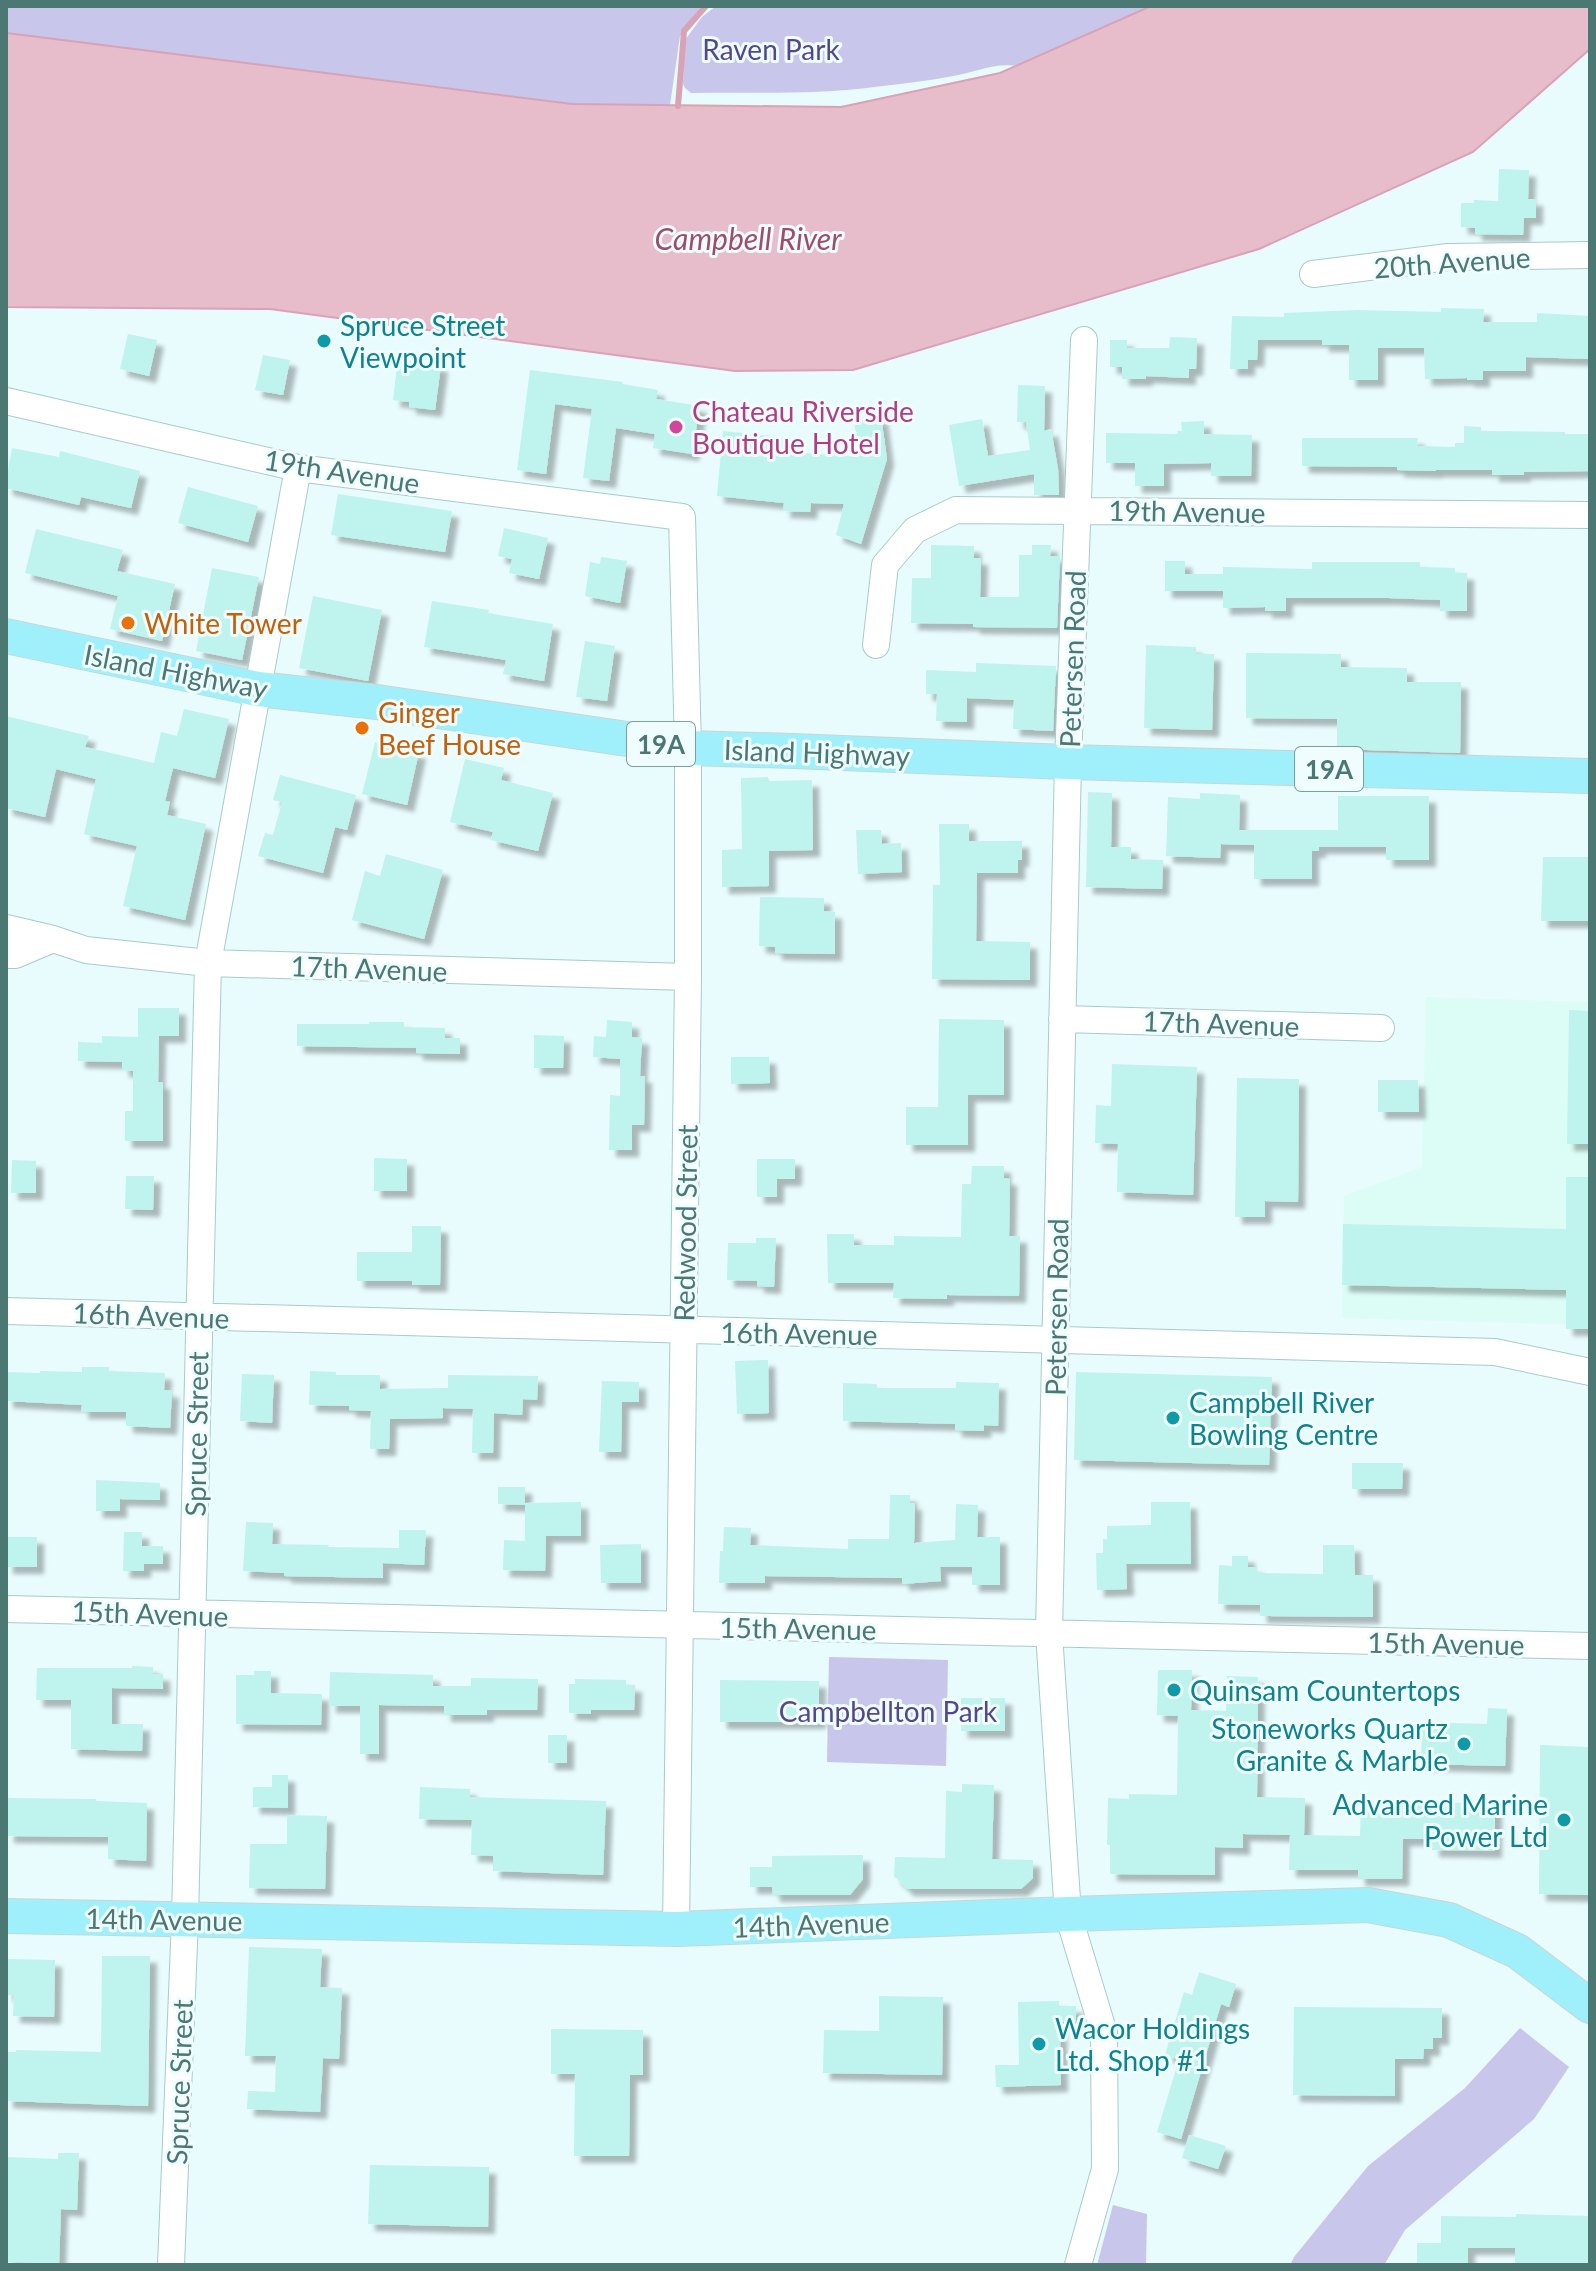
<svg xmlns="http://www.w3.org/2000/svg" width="1596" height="2271" font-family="Lato,sans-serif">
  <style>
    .commercial { fill: #dcfdf6 }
    .green { fill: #c9c6eb }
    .water { fill: #e7bccb; stroke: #daa2b5; stroke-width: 2 }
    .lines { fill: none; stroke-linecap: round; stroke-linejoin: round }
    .stream { stroke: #daa2b5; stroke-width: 6 }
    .building { fill: #bff3ee; filter: url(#shadow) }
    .minor-casing { stroke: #a8cbc9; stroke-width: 28 }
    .major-casing { stroke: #c9d6d5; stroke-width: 36 }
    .minor { stroke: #fff; stroke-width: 26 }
    .major { stroke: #a0f0fc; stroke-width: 34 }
    .culture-dot { fill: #0f9aa8; stroke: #effdff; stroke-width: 3 }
    .hotel-dot { fill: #d1479c; stroke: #effdff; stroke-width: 3 }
    .food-dot { fill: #e8710a; stroke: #effdff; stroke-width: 3 }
    .labels { text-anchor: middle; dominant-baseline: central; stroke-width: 6; stroke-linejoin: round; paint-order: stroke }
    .shield { fill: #effdff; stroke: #7ca09c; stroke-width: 2 }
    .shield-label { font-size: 26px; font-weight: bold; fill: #4b7872 }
    .park-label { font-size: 28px; fill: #55488a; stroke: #effdff }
    .street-label { font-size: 28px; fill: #4b7872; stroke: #effdff }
    .culture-label { font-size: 28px; fill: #0d838f; stroke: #effdff; text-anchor: start }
    .hotel-label { font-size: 28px; fill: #b23c85; stroke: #effdff; text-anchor: start }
    .food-label { font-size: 28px; fill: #c56008; stroke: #effdff; text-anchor: start }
    .water-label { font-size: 30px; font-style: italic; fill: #a14d69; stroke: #effdff }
  </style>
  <defs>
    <filter id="shadow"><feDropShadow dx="7" dy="7" stdDeviation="2" flood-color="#0004"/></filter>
  </defs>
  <rect width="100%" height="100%" fill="#e8fbfd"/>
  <path class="commercial" d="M1426,997l164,5v323l-248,-7 2,-122 78,-29z"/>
  <path class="green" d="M6,6h703l-29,30 -10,69 -98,-1 -566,-71z
    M716,6h494l-191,61c-21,-6 -45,6 -66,9 -26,5 -53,8 -79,11 -60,8 -122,5 -183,6l-6,-5 -2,-4 2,-44 17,-23z
    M829,1657l119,3 -2,106 -119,-4z
    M1520,2028l49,39 -35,52 -129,111 -21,35h-94l4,-8 74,-91 97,-78z
    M1113,2205l34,9 -1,51h-49z"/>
  <path class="water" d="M1151,6h439v43l-117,103 -214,97 -406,121 -118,1 -465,-62 -264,-2v-274l566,71 269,3 159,-34z"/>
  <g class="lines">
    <path class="stream" d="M678,106l6,-75 22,-25"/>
  </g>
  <path class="building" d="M1499,169l30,1 -1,29h8v19h-12l-1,17 -48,-1v-6l-14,-1v-24h13v-3l24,1z
    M1441,308l43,1 -1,13h54v-9l53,3v43l-64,-2v14h-43v9h-16v-2l-42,1 -1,-31h-46v32h-29v-35h-27v-5h-64l-1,20h-9v9h-18l2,-53 52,1v-4l74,-3 83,2z
    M128,334l29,6 -8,36 -29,-7z
    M1170,337l27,1 -1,31h-7v9l-43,-2v3h-24v-12h-12v-27h17v8h42z
    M263,355l27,5 -7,35 -28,-5z
    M398,359l43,6 -6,45 -26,-3v-5l-16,-2z
    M530,370l93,12 -1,2 36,6 -2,9 44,7 -8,48 -39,-6 2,-14 -39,-6 -7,53 -26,-3 9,-69 -37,-5 -9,70 -29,-4z
    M1018,385l27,1 -1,45 7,-2 7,40 1,26h-25v-21l-75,12 -10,-61 33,-6 6,37 42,-6 -4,-28h-9z
    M881,416l6,43 -26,85 -25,-9 8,-31 -33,-1 -1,9 -27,-1 1,-8 -67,-7 6,-65 68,7 -1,14 69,5 -5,-37z
    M1204,421v13l48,1 -1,41h-40v-13l-47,1v22h-29v-23h-29v-30l72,1 -1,-3h5l-1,-9z
    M1464,426l17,1v4l84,1v2h25v37l-66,1v3h-32v-5h-56v1l-39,-1v-3l-95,-1v-28h116l-1,8 38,1v-4h9z
    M12,448l47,9 1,-6 80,20 -9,37 -50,-11 -2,8 -73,-17v-17h2z
    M188,487l70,19 -10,36 -70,-19z
    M338,494l114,17 -7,41 -114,-17z
    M504,528l44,10 -9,41 -30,-6 3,-14 -14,-3z
    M36,529l87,21 -6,21 58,13 -13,57 -52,-12 8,-33 -93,-23z
    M931,545l43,1v12h7l-1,39h39v-42h13v-10h19l-1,11h10l-3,72 -84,-1v-3l-62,-1 1,-45h19z
    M601,557l26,4 -7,42 -35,-7 5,-34 10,2z
    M1165,561h20v13h38v-7l89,2v-7h108v5l35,1v5h12v38h-27v-11l-51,-2h-103v13h-21v-4l-42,1v-17h-58z
    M212,568l47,9 -17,83 -46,-9z
    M313,596l69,14 -14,71 -69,-13z
    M432,601l57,9 -1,3 65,11 -9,57 -41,-7 3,-14 -82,-13z
    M585,641l30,5 -8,55 -31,-4z
    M1146,645l50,2v7h18l-2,76 -68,-2z
    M1246,653l95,1v13l66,1v14h54l-1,71 -123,-4v-30l-91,-1z
    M976,663l80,3 -3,65 -40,-2 1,-29 -47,-2v24l-31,-1 1,-27h-11v-24l50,2z
    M184,709l45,10 -14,59 -42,-10 -8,33 5,1 -3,13 39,9 -21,96 -62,-14 14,-60 -53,-12 12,-55 -40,-10 -11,48 -39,-9v-92l83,20 -4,11 69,16 7,-31 16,4z
    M375,742l44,10 -12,53 -45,-11z
    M465,759l39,9 -3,12 52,13 -15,58 -47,-11 2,-8 -43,-10z
    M280,775l76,20 -9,35 -12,-3 -12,46 -65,-17 7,-23 8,2 9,-33 -9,-2z
    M768,777l1,4 43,-1 1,70 -44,1v35l-47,1v-37l20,-1 -1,-71z
    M1088,792l24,1 -1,54h20v12l32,1 -1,29 -76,-2z
    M1200,793l40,2 -1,35h99v-34h91v64h-43v-13h-67v4h-7v28h-58v-34l-33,-1 -1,14 -54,-2 2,-59 32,2z
    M939,824h30v17h53v19h-4v13h-41l-1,68 54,1v38l-98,-1 1,-94h7z
    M856,830h25l1,14 19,-1 1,29 -44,2z
    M386,854l57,16 -19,69 -72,-19 13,-49 15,5z
    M1543,857h47v64h-49z
    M760,897l64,1v13l11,1v42l-60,-1v-6l-16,-1z
    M138,1008h41v28h-20l-1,46h5v59h-38v-30h8v-40l-11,-1v-8l-44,-1v-19l24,1v-7l36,1z
    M1569,1010l21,1v133h-23z
    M939,1019l65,1v75h-36v50h-62v-38h32z
    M607,1020l25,2v15l10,1 -2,38h5l-1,49h-12v25h-23l1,-55 10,1v-37l-27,-2 1,-21 12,1z
    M369,1022h35v5l41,1v10h15v16l-44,-1v-5l-119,-2v-22h72z
    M534,1035l30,1 -1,32h-29z
    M731,1057h38l1,26 -39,1z
    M1112,1064l85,3 -4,128 -76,-3 1,-48 -23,-1 1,-38 15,1z
    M1237,1078l62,1 -1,123 -33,-1v16h-30z
    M1378,1080h40l1,32h-41z
    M374,1158l33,1v32h-33z
    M757,1159h38v20h-18v18h-20z
    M12,1160l24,1v32h-25z
    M972,1166h32v12l6,1 -1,57h11l-1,60 -72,-1v4l-54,-1 1,-15h-66l-1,-49h27v11h40v-9l67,1 1,-53h9z
    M126,1176h28l-1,34 -28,-1z
    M1566,1177h24v152h-24v-39l-224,-5 1,-61 223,5z
    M412,1226h29l-1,59h-28v-4h-55v-29h55z
    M756,1238h20l-2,49 -17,-1v-5l-30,-1 1,-37h28z
    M768,1360l1,53 -32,1 -2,-53z
    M82,1367h27v4l56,2 -1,17 8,1 -2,37 -44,-2v-14h-45l1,-7 -76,-4v-29l34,1v-2l42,1z
    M310,1371l26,1v3h44v14l68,-1v-13l90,1 -1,24 -14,-1 -1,16 -28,-2 -1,40h-21l1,-44 -30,-1v10l-53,1 -1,30h-19l1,-38 -22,-1v-4l-40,-1z
    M1076,1372l196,5 -3,88 -195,-5z
    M242,1374l32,1 -2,48 -32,-2z
    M602,1381l37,1v20h-17l-1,50h-22z
    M956,1382l43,1 -1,43 -14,-1v6l-29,-1v-6l-112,-3v-38l34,1v4h79z
    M1352,1463h51l-1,26h-50z
    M96,1480l64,3v17l-40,-1v12h-24z
    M498,1487h27v18l-27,-1z
    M890,1495h20v8h5l-1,40 41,-3 1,-36 22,1 -1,32h23v48h-28v-18h-32l1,14 -39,3v-6l-137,-2v7h-46l1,-32h3l1,-24 27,1 -1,17 98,4v-10h41z
    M581,1502v34h-35l-1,35 -42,-1 1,-30 21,1v-38z
    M1151,1502h39l1,62h-65l1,25 -30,1 -1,-37h7v-14h4v-13l44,-1z
    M246,1522l27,1 -1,21 57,1 -1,2 71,1v-18h27l-2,35 -41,-2v15l-99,-2v-3l-41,-2z
    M124,1532h18v14h21v18h-19v7h-21z
    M6,1537h31v30h-31z
    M641,1544v39h-40l-1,-38z
    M1323,1545h31l1,30h18v42l-113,-1v-11l-42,-1 1,-39 13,1v-10h16v11h9v6l66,1z
    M132,1666l21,1v7h10v15l-51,-1v36h31l-1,27 -71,-2v-49h-35l1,-32h95z
    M1158,1670h34l-1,40 35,1 1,-35 31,1 -1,120 48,1 -1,37 56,1 1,-34 134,1v48l-63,-1 1,-11h-30l-1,40h-44v-9h-69l1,-35 -47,-1v14l-28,-1v28l-105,-1v-29h-3l1,-47 21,1v-5l48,1 1,-79 -21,-1z
    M254,1671h17v22l51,1 -1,31 -85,-1v-49h18z
    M330,1672l103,3v11h38v-8l67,1 -1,31h-50v5h-43v-9l-65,-1v49h-19v-48h-31z
    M575,1679l51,1v5h9l-1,25h-43v4l-22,-1v-29h6z
    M720,1680l99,1v41h-99z
    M961,1698h44v33h-44z
    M1488,1708l19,1 -2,57 -84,-2 1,-42 65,2z
    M548,1735h19v28h-19z
    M1540,1745l49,2 -1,148 -49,-1z
    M272,1775h16v33l-35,-1v-20h19z
    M962,1784l32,1 -2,74 41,1v18l-12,11h-114l-13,-13 1,-19 50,1 1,-67 16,1z
    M420,1787l50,2v8l136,4 -3,74 -110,-4v-15l-22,-1 1,-35 -53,-1z
    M7,1798l89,1v2l51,2 -1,58 -38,-2v-22l-101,-1z
    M287,1815l40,1 -2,73 -76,-1 1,-44h37z
    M863,1855v24l-13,16h-77l-1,-8h-22v-20h22v-11z
    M249,1947l73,2 -2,38 22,1 -3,71 -16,-1 -3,54 -73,-3 1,-18 27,1 1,-36h-31z
    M102,1956h48l-2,150 -142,-5v-49h10v-2l85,2z
    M6,1959l49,1 -1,57 -41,-1 1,-21h-8z
    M1199,1972l37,12 -7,23 -8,-3 -40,135 -24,-7 22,-73 -14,-4 19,-63 8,3z
    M879,1996l64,1 -1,78 -119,-2 1,-43 55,1z
    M1059,2001v5h17v16h-16l1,63 -65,2 -1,-22h24l-1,-63z
    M1294,2007l148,1v30h-9v11h-9l-1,10h-28v37l-102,-1z
    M551,2029l92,1v45h-13l-1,81h-55l1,-82h-24z
    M1189,2135l37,11 -8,23 -36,-11z
    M58,2153h21l-2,57 -16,-1 -2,55 -53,-2v-105l52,2z
    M370,2165l119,2 -1,60 -120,-3z
    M1516,2214l74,2v49l-75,-2v-15h-47v17h-51v-22h24v-27l75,1z"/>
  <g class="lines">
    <g class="minor-casing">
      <path id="minor" d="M1313,274l135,-17 142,-2
        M6,401l292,67 384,49 6,231v229l-12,952
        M876,645l9,-80 30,-35 41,-20 634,5
        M6,928l47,11 33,11 122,13 480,14
        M6,955h9l38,-16
        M1062,1019l319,9
        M6,1311l1489,41 95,20
        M6,1609l1584,37
        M171,2265l14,-346 23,-956 90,-495
        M1078,2265l27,-96 -1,-136 -36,-119 -19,-280 19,-872 16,-422"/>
    </g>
    <g class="major-casing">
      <path id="major" d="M6,636l252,53 119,13 311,46 105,3 275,11 522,14
        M6,1916l670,13 392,-15 300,-9 81,15 68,31 73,55"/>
    </g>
    <use href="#minor" class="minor"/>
    <use href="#major" class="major"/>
  </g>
  <g class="culture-dot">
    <circle cx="324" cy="341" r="8"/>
    <circle cx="1173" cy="1418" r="8"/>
    <circle cx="1174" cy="1690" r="8"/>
    <circle cx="1464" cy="1744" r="8"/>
    <circle cx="1564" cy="1820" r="8"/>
    <circle cx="1039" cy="2044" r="8"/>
  </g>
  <circle class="hotel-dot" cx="676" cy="427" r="8"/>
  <g class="food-dot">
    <circle cx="128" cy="623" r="8"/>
    <circle cx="362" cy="728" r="8"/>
  </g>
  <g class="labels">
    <g class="shield">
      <rect x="627" y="722" width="68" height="44" rx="6"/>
      <rect x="1295" y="747" width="68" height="44" rx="6"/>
    </g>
    <g class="shield-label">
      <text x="661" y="744">19A</text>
      <text x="1329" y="769">19A</text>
    </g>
    <g class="park-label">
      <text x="771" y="49">Raven Park</text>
      <text x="888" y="1711">Campbellton Park</text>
    </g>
    <g class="street-label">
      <text transform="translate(1452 262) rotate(-4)">20th Avenue</text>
      <text transform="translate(342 471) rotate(9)">19th Avenue</text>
      <text transform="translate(1187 511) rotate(1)">19th Avenue</text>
      <text transform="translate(1072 659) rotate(-88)">Petersen Road</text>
      <text transform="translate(176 671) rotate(11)">Island Highway</text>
      <text transform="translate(817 752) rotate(2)">Island Highway</text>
      <text transform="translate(369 968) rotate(2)">17th Avenue</text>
      <text transform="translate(1221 1023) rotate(2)">17th Avenue</text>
      <text transform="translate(685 1223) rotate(-89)">Redwood Street</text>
      <text transform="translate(1056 1307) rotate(-89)">Petersen Road</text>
      <text transform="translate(151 1315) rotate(2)">16th Avenue</text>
      <text transform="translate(799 1333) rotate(1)">16th Avenue</text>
      <text transform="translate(196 1434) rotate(-89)">Spruce Street</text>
      <text transform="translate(150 1613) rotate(2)">15th Avenue</text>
      <text transform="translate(798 1628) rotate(1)">15th Avenue</text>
      <text transform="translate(1446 1643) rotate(1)">15th Avenue</text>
      <text transform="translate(164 1919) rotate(1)">14th Avenue</text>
      <text transform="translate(811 1924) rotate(-2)">14th Avenue</text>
      <text transform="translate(179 2082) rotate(-88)">Spruce Street</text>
    </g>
    <g class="culture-label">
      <text x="340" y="325">Spruce Street<tspan x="340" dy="32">Viewpoint</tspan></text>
      <text x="1189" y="1402">Campbell River<tspan x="1189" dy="32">Bowling Centre</tspan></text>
      <text x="1190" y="1690">Quinsam Countertops</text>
      <text x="1448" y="1728" text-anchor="end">Stoneworks Quartz<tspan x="1448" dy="32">Granite &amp; Marble</tspan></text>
      <text x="1548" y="1804" text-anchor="end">Advanced Marine<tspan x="1548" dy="32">Power Ltd</tspan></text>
      <text x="1055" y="2028">Wacor Holdings<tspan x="1055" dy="32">Ltd. Shop #1</tspan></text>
    </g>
    <g class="hotel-label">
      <text x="692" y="411">Chateau Riverside<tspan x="692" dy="32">Boutique Hotel</tspan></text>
    </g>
    <g class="food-label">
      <text x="144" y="623">White Tower</text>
      <text x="378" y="712">Ginger<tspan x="378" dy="32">Beef House</tspan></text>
    </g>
    <g class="water-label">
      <text x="748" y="238">Campbell River</text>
    </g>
  </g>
  <rect width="1596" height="2271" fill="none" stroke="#4b7872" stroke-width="16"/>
</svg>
